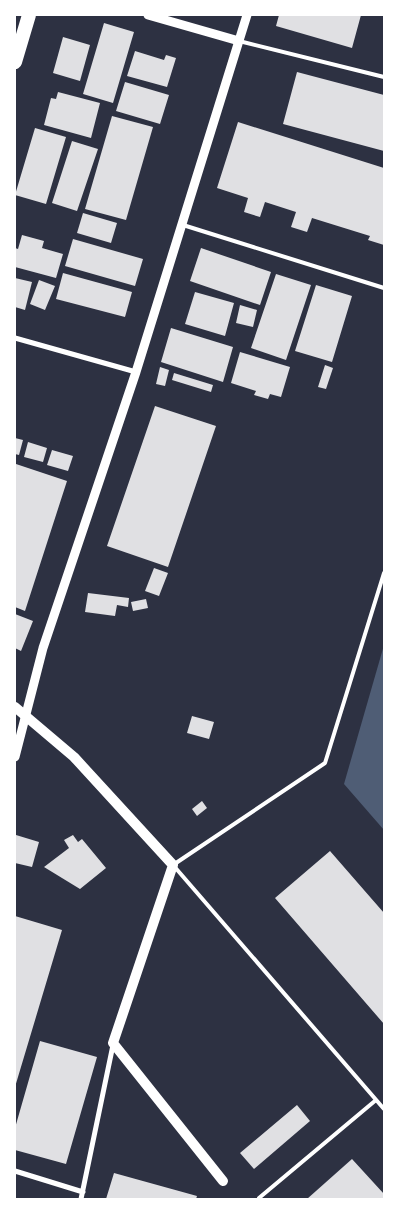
<svg xmlns="http://www.w3.org/2000/svg" width="399" height="1214" font-family="Figtree,sans-serif">
  <style>
    .water { fill: #4f5d75 }
    .building { fill: #e0e0e3 }
    .lines { fill: none; stroke-linecap: round; stroke-linejoin: round }
    .service { stroke: #fff; stroke-width: 4 }
    .minor { stroke: #fff; stroke-width: 5 }
    .tertiary { stroke: #fff; stroke-width: 9 }
    .secondary { stroke: #fff; stroke-width: 10 }
    .trunk { stroke: #fff; stroke-width: 14 }
  </style>
  <rect width="100%" height="100%" fill="#2d3142"/>
  <path class="water" d="M384,645v185l-40,-46z"/>
  <path class="building" d="M279,15h82l-9,33 -76,-22z
    M104,23l30,9 -21,71 -30,-9z
    M63,37l27,8 -10,36 -27,-8z
    M135,51l29,9 2,-5 10,3 -9,29 -40,-11z
    M297,72l87,23v56l-101,-27z
    M125,82l44,13 -9,29 -44,-13z
    M58,92l42,11 -9,35 -47,-13 7,-27 5,1z
    M112,116l41,11 -27,93 -41,-11z
    M238,122l146,46v77l-16,-5 2,-4 -58,-18 -5,14 -16,-5 5,-15 -31,-10 -5,15 -16,-5 4,-14 -31,-10z
    M35,128l31,9 -20,67 -31,-9z
    M72,141l26,8 -21,62 -25,-8z
    M83,213l34,10 -6,20 -34,-10z
    M22,235l22,6 -2,7 21,6 -7,24 -41,-11v-19l3,1z
    M73,239l70,20 -8,27 -70,-20z
    M201,248l70,24 -11,33 -70,-24z
    M63,273l69,19 -7,25 -69,-18z
    M276,274l35,11 -25,75 -35,-12z
    M15,278l17,4 -7,28 -10,-3z
    M39,280l16,6 -10,24 -15,-6z
    M316,285l36,11 -20,66 -37,-11z
    M195,292l39,11 -9,33 -40,-12z
    M240,305l17,5 -4,17 -17,-4z
    M171,328l62,19 -10,35 -62,-20z
    M240,352l50,15 -9,30 -11,-3 -2,5 -14,-4 2,-4 -25,-8z
    M325,365l8,3 -7,21 -8,-2z
    M160,367l9,3 -4,16 -9,-2z
    M174,373l39,12 -2,7 -39,-12z
    M155,406l61,20 -48,141 -61,-21z
    M15,438l8,2 -4,15 -4,-1z
    M28,442l19,6 -4,14 -19,-5z
    M52,450l21,6 -5,15 -21,-6z
    M16,464l51,17 -42,130 -10,-4z
    M154,568l14,5 -9,23 -14,-5z
    M88,593l41,5 -1,9 -11,-2 -2,11 -30,-4z
    M146,599l2,9 -15,3 -2,-9z
    M15,614l18,7 -12,30 -6,-3z
    M192,716l22,6 -5,17 -22,-6z
    M202,801l5,7 -10,8 -5,-7z
    M16,835l23,7 -7,25 -17,-4z
    M73,835l5,7 4,-3 24,29 -26,21 -36,-22 25,-19 -5,-8z
    M330,851l54,62v111l-109,-126z
    M15,916l47,14 -47,157z
    M40,1041l57,16 -31,107 -51,-14v-22z
    M297,1105l13,16 -56,48 -14,-16z
    M352,1159l32,35v5h-77z
    M114,1173l83,23 -1,3h-90z"/>
  <g class="lines">
    <path class="service" d="M239,41l145,36
      M183,225l201,63
      M384,573l-59,190 -152,102 211,244
      M259,1198l117,-98"/>
    <path class="minor" d="M15,338l121,34
      M15,1171l68,21
      M81,1199l32,-154"/>
    <path class="tertiary" d="M148,15l91,26
      M15,757l28,-109 93,-276 111,-357"/>
    <path class="secondary" d="M15,707l59,50 99,108 -60,178 110,138"/>
    <path class="trunk" d="M15,62l14,-47"/>
  </g>
  <rect width="399" height="1214" fill="none" stroke="#ffffff" stroke-width="32"/>
</svg>
